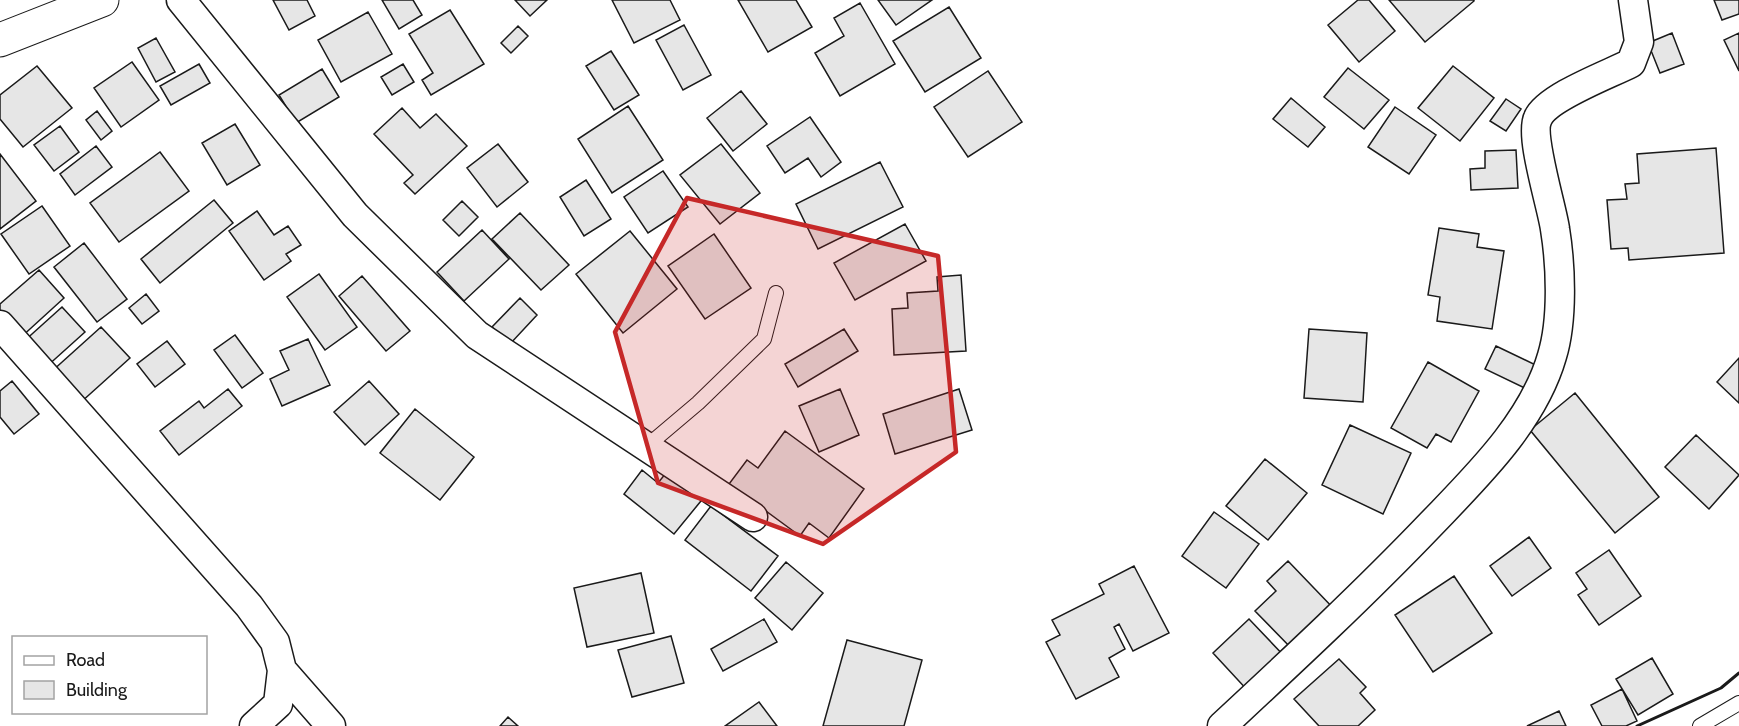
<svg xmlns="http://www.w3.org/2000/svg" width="1739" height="726" font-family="Cabin,sans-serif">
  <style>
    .building { fill: #e6e6e6; stroke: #1a1a1a; stroke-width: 1.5 }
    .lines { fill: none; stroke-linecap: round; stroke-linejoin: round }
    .service-casing { stroke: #1a1a1a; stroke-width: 16 }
    .minor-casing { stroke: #1a1a1a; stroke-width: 31 }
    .secondary-casing { stroke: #1a1a1a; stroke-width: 35 }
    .service { stroke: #fff; stroke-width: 14 }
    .minor { stroke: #fff; stroke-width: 28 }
    .secondary { stroke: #fff; stroke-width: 33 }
    .wall { stroke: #1a1a1a; stroke-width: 3 }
    .marked { fill: #c62828; fill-opacity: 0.2; stroke: #c62828; stroke-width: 4.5; stroke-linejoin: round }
  </style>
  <rect width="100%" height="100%" fill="#fff"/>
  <path class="building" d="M273,0h34l8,16 -26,14z
    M382,0h31l9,15 -23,14z
    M515,0h32l-17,16z
    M612,0h58l10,20 -46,23z
    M738,0h58l16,27 -44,25z
    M878,0h54l-36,25z
    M1358,0h11l26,31 -36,31 -31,-37z
    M1389,0h85v1l-49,41z
    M1714,0h25v14l-17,6z
    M860,3l35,61 -55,32 -25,-43 29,-17 -10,-18z
    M949,7l32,51 -56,34 -32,-51z
    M450,10l34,54 -53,31 -9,-15 11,-7 -24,-39z
    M368,12l24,42 -51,28 -23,-42z
    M684,25l27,50 -28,15 -27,-50z
    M518,26l10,10 -17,17 -10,-10z
    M1672,33l12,31 -24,9 -12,-30z
    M1739,33v38l-15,-31z
    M156,38l19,34 -19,10 -18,-34z
    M611,51l28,44 -25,15 -28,-44z
    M132,62l27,38 -38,27 -27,-39z
    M199,64l11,19 -39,22 -11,-19z
    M403,64l11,18 -22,13 -11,-18z
    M37,66l35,42 -49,39 -23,-28v-24z
    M1453,66l41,32 -34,43 -42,-33z
    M1348,68l41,32 -25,29 -40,-32z
    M322,69l17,28 -43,26 -17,-28z
    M988,71l34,51 -54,35 -34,-50z
    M741,91l26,33 -34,27 -26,-33z
    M1291,98l34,29 -17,20 -35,-28z
    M1506,99l15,10 -15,22 -16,-10z
    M628,106l35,54 -51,33 -34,-54z
    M1395,107l41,28 -27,39 -41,-27z
    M402,108l18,20 16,-14 31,32 -52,48 -11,-11 9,-8 -39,-41z
    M97,111l15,20 -11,9 -15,-20z
    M810,117l31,45 -20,15 -13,-19 -23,15 -18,-27z
    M235,124l25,41 -33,20 -25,-42z
    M60,126l19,26 -25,19 -20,-26z
    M498,144l30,38 -31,25 -30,-39z
    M721,144l39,49 -40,31 -40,-49z
    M96,146l16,21 -37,28 -15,-21z
    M1716,148l8,105 -95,7 -1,-12 -17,1 -4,-49 20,-1 -2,-15 14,-1 -2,-29z
    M1516,150l2,38 -47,2 -1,-21 15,-1v-17z
    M160,152l29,39 -70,51 -29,-39z
    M0,154l36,47 -36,28z
    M880,162l23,45 -85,42 -22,-45z
    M663,171l25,36 -40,26 -24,-36z
    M586,180l25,39 -27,17 -24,-39z
    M214,200l19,23 -73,60 -19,-24z
    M462,201l16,16 -19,19 -16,-16z
    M42,206l28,40 -41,28 -28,-40z
    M257,211l17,24 14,-9 13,19 -15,9 5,7 -27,19 -35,-49z
    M520,213l49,52 -28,25 -49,-51z
    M905,224l21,37 -71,39 -21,-37z
    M1439,228l40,6 -2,13 27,4 -12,78 -55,-8 3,-24 -12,-2z
    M482,230l27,29 -45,42 -27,-29z
    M630,231l47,58 -54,44 -47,-59z
    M714,234l37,54 -46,31 -37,-53z
    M84,243l43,56 -30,23 -43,-55z
    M39,270l25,28 -45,41 -19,-21v-14z
    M319,274l38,53 -32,23 -38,-53z
    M961,275l5,76 -72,4 -2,-46 16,-1 -1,-15 31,-2 -1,-14z
    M362,276l48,55 -24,20 -47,-55z
    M146,294l13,17 -17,13 -13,-16z
    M520,298l17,17 -27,29 -18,-17z
    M62,307l23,25 -40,36 -23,-25z
    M101,327l29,31 -50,45 -29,-31z
    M844,329l14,22 -60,36 -13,-23z
    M1309,329l58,4 -4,69 -59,-4z
    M235,335l28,38 -21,15 -28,-38z
    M308,339l22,46 -48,21 -12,-27 19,-9 -9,-19z
    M167,341l18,23 -30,23 -18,-23z
    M1496,346l48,23 -11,23 -48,-23z
    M1739,358v45l-22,-21z
    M1428,362l51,29 -28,51 -15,-8 -9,14 -36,-20z
    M12,381l27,33 -25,20 -14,-17v-26z
    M369,381l30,33 -34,31 -31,-33z
    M228,389l14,17 -63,49 -19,-24 39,-30 5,7z
    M840,389l19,46 -40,17 -20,-46z
    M959,389l13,41 -77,24 -12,-40z
    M1575,393l84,104 -44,36 -85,-103z
    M415,409l59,48 -34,43 -60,-47z
    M1350,425l61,28 -28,61 -61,-29z
    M785,431l79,58 -35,49 -20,-15 -9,13 -71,-52 18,-24 11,8z
    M1696,435l43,40 -30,34 -44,-42z
    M1265,459l42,34 -39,47 -42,-34z
    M670,468l35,28 -31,38 -50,-40 18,-24 16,13z
    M711,506l67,50 -27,35 -66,-51z
    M1214,512l45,32 -33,44 -44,-32z
    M1529,537l22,31 -39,28 -22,-30z
    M1609,550l32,46 -42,29 -21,-30 9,-6 -11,-16z
    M1288,561l48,50 -42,40 -39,-40 21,-20 -9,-10z
    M786,562l37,31 -31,37 -37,-32z
    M1134,566l35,67 -36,18 -14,-27 -5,3 11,22 -16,9 10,19 -43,22 -30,-57 14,-7 -8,-15 52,-26 -5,-10z
    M641,573l13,60 -67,14 -13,-59z
    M1454,576l38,57 -59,39 -38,-57z
    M764,619l13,23 -54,29 -12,-22z
    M1249,619l38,40 -37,34 -37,-40z
    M671,636l13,47 -52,14 -14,-47z
    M847,640l75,20 -18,66h-81z
    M1652,658l21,36 -35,21 -22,-36z
    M1339,659l27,28 -6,6 15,17 -17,16h-39l-25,-27z
    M1622,689l15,32 -11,5h-24l-11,-21z
    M759,702l18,24h-52z
    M1559,711l7,15h-39z
    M508,717l10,9h-18z"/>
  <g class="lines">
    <g class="service-casing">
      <path id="service" d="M646,447l52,-44 66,-64 12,-46
        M1700,726l39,-23"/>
    </g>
    <g class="minor-casing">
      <path id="minor" d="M181,0l174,215 122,120 276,182
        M0,325l249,281 26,36 7,28 -4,34 -24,22
        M282,670l49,56
        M1222,726c71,-66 142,-132 209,-202 46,-48 102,-102 121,-168 11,-36 9,-90 3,-127 -3,-22 -26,-94 -17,-111 9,-21 72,-44 93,-55l8,-21 -6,-42"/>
    </g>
    <g class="secondary-casing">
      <path id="secondary" d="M0,40l102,-40"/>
    </g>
    <use href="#service" class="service"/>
    <use href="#minor" class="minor"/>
    <use href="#secondary" class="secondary"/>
    <path class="wall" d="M1637,726l84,-38 18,-15"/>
  </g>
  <path class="marked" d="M687,198l251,58 18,196 -133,92 -165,-61 -43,-151z"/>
  <rect x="12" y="636" width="195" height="78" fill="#ffffff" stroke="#a3a3a3" stroke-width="1.5"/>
  <rect x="24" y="656" width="30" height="9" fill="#ffffff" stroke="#a3a3a3" stroke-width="1.5"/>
  <text x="66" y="666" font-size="18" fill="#1a1a1a">Road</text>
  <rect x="24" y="681" width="30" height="18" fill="#e6e6e6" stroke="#a3a3a3" stroke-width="1.5"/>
  <text x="66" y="696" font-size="18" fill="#1a1a1a">Building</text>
</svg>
